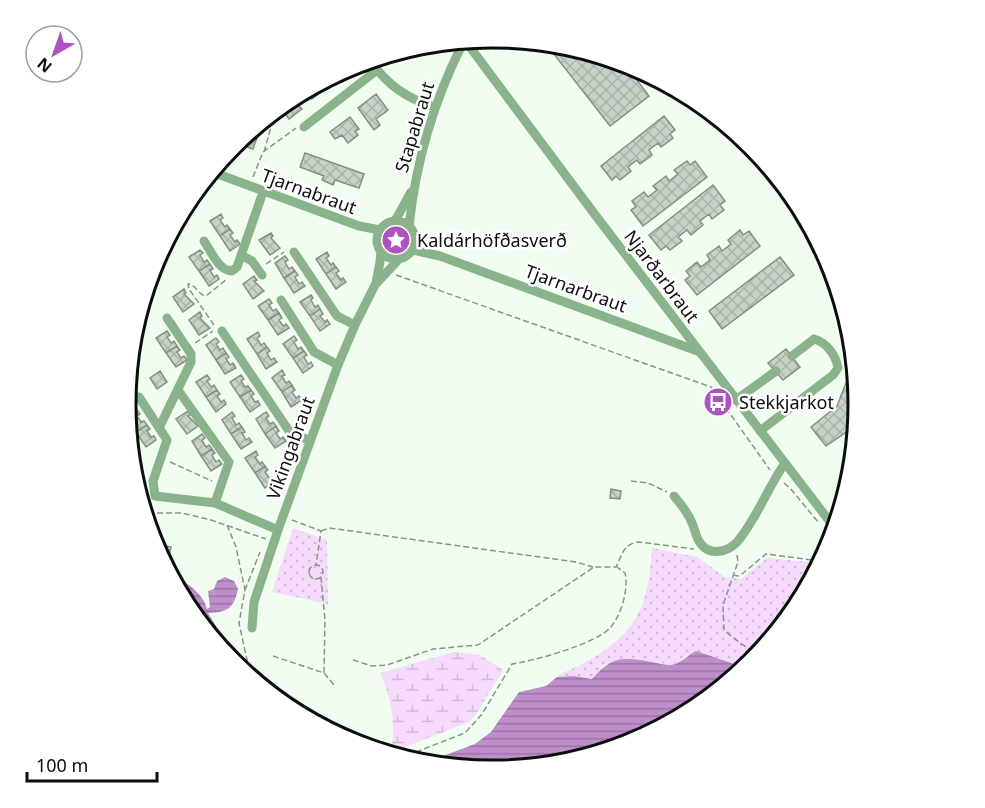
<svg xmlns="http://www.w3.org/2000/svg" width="985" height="808" font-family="'Noto Sans',sans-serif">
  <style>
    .grass { fill: url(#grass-dots) }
    .wetland { fill: url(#wetland-marsh) }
    .water { fill: url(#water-rules) }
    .building { fill: url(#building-cross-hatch); stroke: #859085; stroke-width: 1.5 }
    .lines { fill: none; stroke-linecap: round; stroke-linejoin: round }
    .path { stroke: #8a938a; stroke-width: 1.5; stroke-dasharray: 6 3; stroke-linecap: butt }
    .minor { stroke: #8ab38b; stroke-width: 9 }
    .labels { text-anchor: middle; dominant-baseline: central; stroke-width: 5; stroke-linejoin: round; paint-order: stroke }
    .street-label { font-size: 18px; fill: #0b0f0b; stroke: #fff }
    .poi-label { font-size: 18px; fill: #0b0f0b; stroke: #fff; text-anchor: start }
    .rim { fill: none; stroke: #0b0f0b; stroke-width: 3 }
  </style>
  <defs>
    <pattern id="grass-dots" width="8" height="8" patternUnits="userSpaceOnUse" patternTransform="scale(1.5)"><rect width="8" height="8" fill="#f6dafc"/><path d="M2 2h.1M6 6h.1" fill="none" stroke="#d2bad7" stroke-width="1.8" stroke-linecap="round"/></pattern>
    <pattern id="wetland-marsh" width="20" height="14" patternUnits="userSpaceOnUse" patternTransform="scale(1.5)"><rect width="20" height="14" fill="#f6dafc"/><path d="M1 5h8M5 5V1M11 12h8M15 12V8" fill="none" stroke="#d2bad7"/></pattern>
    <pattern id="water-rules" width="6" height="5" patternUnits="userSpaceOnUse" patternTransform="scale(1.5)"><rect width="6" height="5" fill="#bf8fcb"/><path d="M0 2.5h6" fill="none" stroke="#9973a3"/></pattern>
    <pattern id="building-cross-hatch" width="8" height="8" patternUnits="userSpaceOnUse" patternTransform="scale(1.5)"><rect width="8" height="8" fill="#c8d3c8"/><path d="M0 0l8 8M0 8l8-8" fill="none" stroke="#aab4aa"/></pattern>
  </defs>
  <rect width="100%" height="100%" fill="#f1fdf1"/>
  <path class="grass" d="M293,528l34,12 1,64 -56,-12z
    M652,548l45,9 28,20 16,2 26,-21 52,5 -9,13 -4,-1 -3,6v5l-8,13 -7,-1 -3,9 1,4 -35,52 -9,6 -8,-5 -47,-9 -6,6 -10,4 -39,-7 -29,7 -11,14 -19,-3 -16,1c9,-7 20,-9 29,-15 52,-30 62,-55 66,-114z"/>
  <path class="wetland" d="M454,652l26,3 23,15 -26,43 -8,9 -66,26h-7l-4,-3c3,-26 -1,-48 -12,-72z"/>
  <path class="water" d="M174,575c13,8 30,19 33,34l3,-2 -2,-16 6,-2 3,-8 8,-4 9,4 4,8c-4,20 -11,23 -30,24l34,56 -9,-6z
    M696,651l38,13 8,5 -110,74 -140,27 -57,-11 40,-15 16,-12 28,-40 27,-6 11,-9 16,-1 19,3c19,-23 32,-23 60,-17 6,1 13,3 19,3 9,-1 17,-10 25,-14z"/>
  <path class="building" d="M550,49l75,15 24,32 -39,30z
    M349,68l3,3 -16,9 -1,-3z
    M323,85l2,4 -13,10 -3,-5z
    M376,94l12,16 -12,9 4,6 -6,5 -16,-22z
    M296,103l6,6 -13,10 -6,-8z
    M664,116l11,14 -5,4 3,4 -12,9 -3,-4 -9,7 3,5 -12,9 -3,-4 -9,7 3,4 -11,9 -4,-4 -4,4 -11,-14z
    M350,117l9,12 -4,2 3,4 -10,8 -6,-8 -7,4 -5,-7z
    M251,133l7,2 -5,14 -17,-6z
    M305,153l59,21 -5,14 -24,-8 -2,5 -11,-5 2,-4 -24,-9z
    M687,161l3,4 5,-4 12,16 -64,49 -12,-16 5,-3 -4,-6 12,-9 4,5 9,-7 -4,-4 13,-10 3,5 9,-7 -4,-4z
    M713,185l12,16 -5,4 4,5 -12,9 -3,-5 -9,7 3,4 -12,10 -4,-5 -9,7 4,4 -12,9 -4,-4 -5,4 -12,-15z
    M221,214l2,4 -3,2 5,7 2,-2 3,4 -10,7 -10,-15z
    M230,229l3,4 -3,2 5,7 2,-2 3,4 -10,7 -10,-15z
    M740,230l3,5 6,-4 11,15 -63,49 -12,-15 5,-4 -4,-5 11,-9 4,5 9,-7 -3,-5 12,-9 3,5 9,-7 -3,-4z
    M271,233l2,3 -2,2 9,10 -10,7 -11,-15z
    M200,250l3,3 -3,2 4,7 3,-2 3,4 -11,7 -10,-14z
    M327,252l2,4 -3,2 5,7 2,-2 3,4 -10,7 -10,-15z
    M285,256l3,4 -3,2 4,7 3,-2 3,4 -11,7 -9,-15z
    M780,257l14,18 -72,54 -13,-18z
    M210,264l3,5 -3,1 4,7 3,-2 2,4 -10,7 -10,-15z
    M336,267l3,4 -3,2 5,7 2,-2 3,4 -10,7 -10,-15z
    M295,271l3,4 -3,2 4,7 3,-2 3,4 -11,7 -10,-15z
    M254,276l3,4 -3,1 10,10 -11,8 -10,-15z
    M184,289l2,4 -2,1 10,10 -11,8 -10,-15z
    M311,295l2,3 -2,2 4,7 3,-2 2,4 -10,7 -10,-14z
    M269,299l3,4 -3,2 4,6 3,-2 3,4 -11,7 -10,-14z
    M320,309l3,5 -3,2 5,6 2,-2 3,4 -10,7 -10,-15z
    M200,312l2,4 -2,2 10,10 -11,7 -10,-15z
    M279,313l3,5 -3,2 4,6 3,-2 3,4 -11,7 -10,-15z
    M167,331l3,4 -3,2 4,6 3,-2 3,5 -11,7 -10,-15z
    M258,332l2,4 -3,2 4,7 3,-2 3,4 -10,7 -10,-15z
    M294,336l3,4 -3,2 4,7 3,-2 3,4 -11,7 -10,-14z
    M216,338l3,4 -3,2 4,6 3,-2 3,5 -10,7 -10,-15z
    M177,346l3,4 -3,2 4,6 3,-2 3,4 -11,7 -10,-14z
    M267,347l3,4 -3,2 4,7 3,-2 3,4 -11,7 -9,-15z
    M786,349l14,18 -17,13 -15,-17z
    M304,351l3,4 -3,2 4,7 3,-2 2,4 -10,7 -10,-15z
    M226,353l3,4 -3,2 4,6 3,-2 3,5 -11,6 -9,-14z
    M282,370l3,5 -3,1 4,7 3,-2 3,4 -10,7 -10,-14z
    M160,371l7,11 -10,7 -7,-11z
    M207,375l3,4 -3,2 4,6 3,-2 3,5 -11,7 -10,-15z
    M241,375l3,4 -3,2 4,6 3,-1 3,4 -11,7 -10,-15z
    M854,381l5,23 -4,22 -29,20 -15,-19 26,-21 9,-23z
    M292,385l3,5 -3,2 4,6 3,-2 3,4 -11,7 -9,-15z
    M217,390l3,4 -3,2 4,6 3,-2 2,4 -10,8 -10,-15z
    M251,390l3,4 -3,2 4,6 3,-1 2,4 -10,7 -10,-15z
    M137,410l3,4 -3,2 4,6 3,-1 3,4 -11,7 -6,-10 -2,-6z
    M188,411l2,4 -2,1 10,10 -11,8 -11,-15z
    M232,412l3,4 -3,2 4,7 3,-2 3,4 -11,7 -9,-14z
    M266,412l3,4 -3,2 4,6 3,-2 3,4 -11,8 -9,-15z
    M147,425l3,4 -3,2 4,6 3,-1 2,4 -10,7 -10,-15z
    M276,426l3,5 -3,2 4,6 3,-2 3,4 -11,7 -10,-14z
    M242,427l3,5 -3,1 4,7 3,-2 3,4 -11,7 -10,-15z
    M202,434l3,4 -3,2 4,7 3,-2 3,4 -11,7 -9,-15z
    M212,449l3,4 -3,2 4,7 3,-2 3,4 -11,7 -10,-15z
    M256,451l2,4 -3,2 5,7 2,-2 3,4 -10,7 -10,-15z
    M265,466l3,4 -3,2 5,7 2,-2 3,4 -10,7 -10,-15z
    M611,489l10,2 -1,8 -10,-1z
    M166,546l5,1 -2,9 -5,-1z"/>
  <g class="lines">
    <path class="path" d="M264,152l9,-32 -2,-1
      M253,177l10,-25 33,-24
      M266,264l18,-12
      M396,275l315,112 59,83
      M214,325l-25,-36 -1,-5c8,0 10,11 18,12l21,-17
      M195,343l18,-12
      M170,462l42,19
      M631,481l17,2 19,9
      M784,483l6,5 28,34
      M148,513h34l29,7 55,19
      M292,520l29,11 -5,34
      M227,525l9,22 9,43 -6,33 11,51
      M321,531l8,-3 247,34 17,5
      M737,555l1,7 -15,43 1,25 16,13 18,11
      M309 572a7 7 0 1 1 14 0a7 7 0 1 1-14 0Z
      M733,575l5,1 4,-2 24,-20 54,7
      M321,577l4,43 -1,53
      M245,590l15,-38
      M273,656l51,17 10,12
      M353,660l19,6 15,-1 46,-16 45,-4 116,-78h22c6,-12 8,-24 23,-25l55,7
      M407,754l9,-2 49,-19 17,-19 30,-50c22,-3 82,-20 97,-35 12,-12 20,-40 16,-56l-8,-6"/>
    <path class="minor" d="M467,43l129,173 238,311
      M371,62c17,23 35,36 63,45
      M304,127l73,-57
      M215,173l144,53 21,4
      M377 240a19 19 0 1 1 38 0a19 19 0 1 1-38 0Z
      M395,221l16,-29
      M409,226c7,-65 24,-124 54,-183
      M204,241c7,10 14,29 28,30l5,-4 26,-75
      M413,250l27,6 260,96
      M294,252l43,64 18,9
      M241,255l11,6 10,14
      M376,283l4,-21 1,-11
      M281,300l33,52 24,13
      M222,331l67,100 21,10
      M178,390l51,72 -14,41
      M139,397l28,43 -14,41 2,15 60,7 63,27
      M736,400l40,-29
      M159,428l32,-66v-8l-24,-36
      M760,431l73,-56 5,-7c-2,-13 -12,-26 -24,-29l-22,17
      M674,496c7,8 14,17 18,27 3,6 4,16 9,21 9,12 27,8 36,-2 18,-20 31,-55 48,-79
      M252,628l2,-26 24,-72 60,-165 17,-40 20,-40 24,-26"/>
  </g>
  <defs>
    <g id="sight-disc" transform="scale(1.5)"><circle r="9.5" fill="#ac53c0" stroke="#fff"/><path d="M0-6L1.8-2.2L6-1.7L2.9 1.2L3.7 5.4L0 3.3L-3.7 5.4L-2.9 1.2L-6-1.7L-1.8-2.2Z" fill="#fff"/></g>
    <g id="bus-disc" transform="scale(1.5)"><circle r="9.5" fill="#ac53c0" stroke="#fff"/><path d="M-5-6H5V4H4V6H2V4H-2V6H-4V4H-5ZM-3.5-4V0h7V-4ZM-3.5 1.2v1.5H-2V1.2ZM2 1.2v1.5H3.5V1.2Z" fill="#fff"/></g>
  </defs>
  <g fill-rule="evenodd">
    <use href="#sight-disc" x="396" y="240"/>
    <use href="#bus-disc" x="718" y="402"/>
  </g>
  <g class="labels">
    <g class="street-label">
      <text transform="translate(414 127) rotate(-73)">Stapabraut</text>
      <text transform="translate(309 191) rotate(20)">Tjarnabraut</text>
      <text transform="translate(662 276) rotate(53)">Njarðarbraut</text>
      <text transform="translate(576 288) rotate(20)">Tjarnarbraut</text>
      <text transform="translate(290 448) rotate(-70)">Vikingabraut</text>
    </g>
    <g class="poi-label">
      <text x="417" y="240">Kaldárhöfðasverð</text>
      <text x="739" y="402">Stekkjarkot</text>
    </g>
  </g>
  <path d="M0 0H985V808H0ZM136 404a356 356 0 1 1 712 0a356 356 0 1 1-712 0Z" fill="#fff" fill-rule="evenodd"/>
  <path class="rim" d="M136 404a356 356 0 1 1 712 0a356 356 0 1 1-712 0Z"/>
  <g transform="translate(54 54) rotate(220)"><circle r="28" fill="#ffffff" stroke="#9d9f9d" stroke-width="1.5"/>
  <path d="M0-4.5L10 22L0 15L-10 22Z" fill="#ac53c0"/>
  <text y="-9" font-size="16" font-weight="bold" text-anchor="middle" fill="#0b0f0b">N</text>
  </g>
  <path d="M27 772v9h130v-9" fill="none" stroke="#0b0f0b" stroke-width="3"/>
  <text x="36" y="772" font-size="18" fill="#0b0f0b" stroke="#ffffff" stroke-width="4.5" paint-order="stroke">100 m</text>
</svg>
